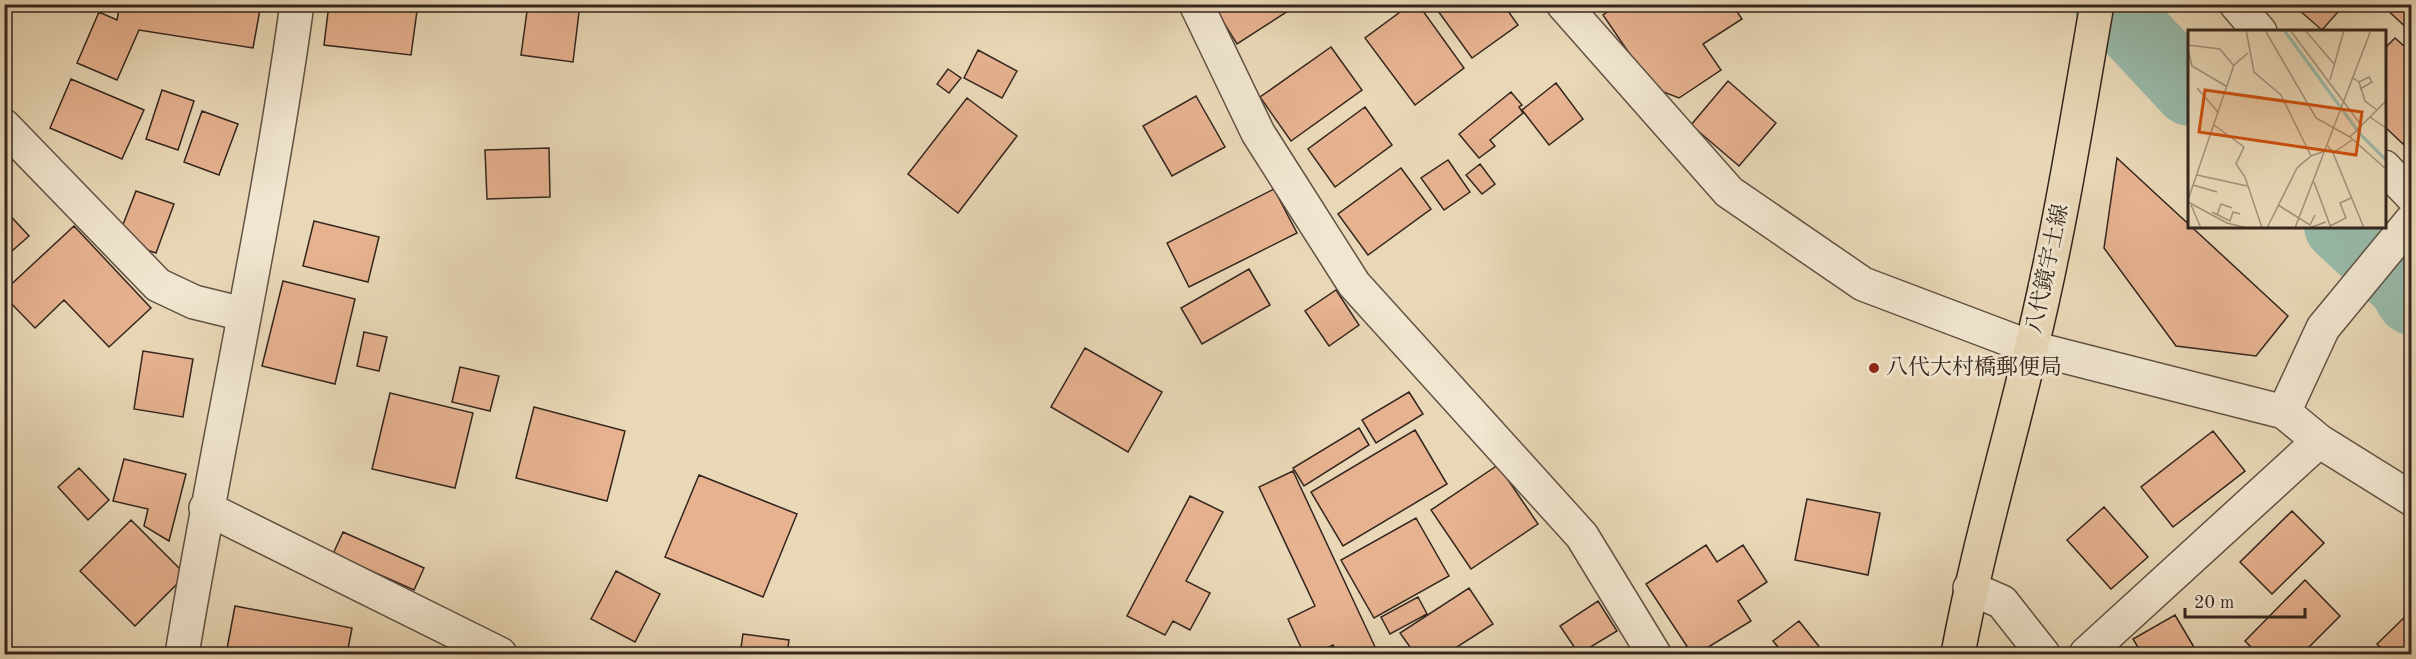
<svg xmlns="http://www.w3.org/2000/svg" width="2416" height="659" font-family="'Old Standard TT','Noto Serif JP',serif">
  <style>
    .lines { fill: none; stroke-linecap: round; stroke-linejoin: round }
    .river { stroke: #98baaa; stroke-width: 72 }
    .building { fill: #e6b290; stroke: #34261e; stroke-width: 1.5 }
    .minor-casing { stroke: #615244; stroke-width: 36 }
    .major-casing { stroke: #34261e; stroke-width: 36 }
    .minor { stroke: #f1e6d0; stroke-width: 33 }
    .major { stroke: #e9d8b7; stroke-width: 33 }
    .poi-dot { fill: #8f2418; stroke: #f1e6d0; stroke-width: 2 }
    .labels { text-anchor: middle; dominant-baseline: central; stroke-width: 6; stroke-linejoin: round; paint-order: stroke }
    .street-label { font-size: 22px; fill: #34261e; stroke: #f1e6d0 }
    .poi-label { font-size: 22px; fill: #34261e; stroke: #f1e6d0; text-anchor: start }
    .inset-river { fill: none; stroke: #98baaa; stroke-width: 3 }
    .inset-road { fill: none; stroke: #a1917a; stroke-width: 1.5 }
    .view { fill: #cd510f; fill-opacity: 0.15; stroke: #cd510f; stroke-width: 3 }
    .inset-edge { fill: none; stroke: #34261e; stroke-width: 3 }
  </style>
  <rect width="100%" height="100%" fill="#e9d8b7"/>
  <filter id="stains"><feTurbulence type="fractalNoise" baseFrequency=".00333" numOctaves="4"/><feColorMatrix values="0 0 0 0 .2 0 0 0 0 .09 0 0 0 0 .02 0 0 0 .5 -.17"/></filter>
  <radialGradient id="worn" r=".72"><stop offset=".6" stop-color="#630" stop-opacity="0"/><stop offset="1" stop-color="#630" stop-opacity=".3"/></radialGradient>
  <g class="lines">
    <path class="river" d="M2110,4l80,86
      M2340,226l63,58 9,15"/>
  </g>
  <path class="building" d="M120,4h141l-8,44 -114,-18 -22,50 -40,-17 22,-51 18,8z
    M329,4h37l51,7 -6,44 -87,-10z
    M528,4h52l-7,58 -52,-7z
    M1212,4h87l-62,40z
    M1411,4h7l46,64 -49,37 -50,-67z
    M1433,4h70l15,21 -46,33z
    M1618,4h114l10,15 -39,25 18,26 -42,28 -26,-10 -50,-73z
    M2306,4h39l-23,26 -22,-19z
    M2381,4h31v29z
    M2395,38l17,15v82l-9,9 -19,-18v-77z
    M1331,47l31,43 -71,51 -31,-44z
    M978,50l39,21 -15,27 -38,-20z
    M948,69l13,9 -12,15 -12,-9z
    M71,79l73,31 -22,49 -72,-31z
    M1728,81l48,42 -37,43 -48,-41z
    M1556,83l27,36 -34,26 -27,-35z
    M162,90l32,11 -16,49 -32,-11z
    M1511,92l11,13 -3,2 4,6 -33,27 5,6 -16,12 -20,-24z
    M1196,96l29,51 -53,29 -29,-50z
    M967,98l50,38 -59,77 -50,-39z
    M1365,107l27,38 -57,42 -27,-38z
    M202,111l36,13 -19,51 -35,-13z
    M549,148l1,49 -63,2 -2,-49z
    M2117,158l171,158 -32,40 -80,-10 -72,-98z
    M1448,160l22,32 -26,18 -23,-32z
    M1480,164l15,20 -13,10 -16,-19z
    M1401,168l30,41 -63,46 -30,-41z
    M1274,189l23,44 -108,54 -22,-44z
    M136,191l38,13 -18,49 -39,-13z
    M4,209l25,27 -25,22z
    M314,221l65,16 -11,45 -65,-16z
    M74,226l77,82 -42,39 -45,-47 -29,28 -31,-32v-5z
    M1249,269l21,36 -68,39 -21,-36z
    M283,281l72,18 -20,85 -73,-18z
    M1336,290l23,35 -30,21 -24,-35z
    M364,332l23,5 -8,34 -22,-5z
    M1085,348l77,44 -34,60 -77,-45z
    M143,351l50,8 -10,58 -49,-8z
    M460,367l39,9 -9,35 -38,-9z
    M1409,392l14,22 -47,29 -14,-23z
    M390,393l83,20 -18,75 -83,-19z
    M534,407l91,24 -18,70 -91,-23z
    M1359,428l10,17 -65,41 -11,-18z
    M1415,430l32,54 -104,62 -32,-54z
    M2213,431l32,40 -72,56 -32,-40z
    M124,459l62,15 -17,67 -25,-15 4,-17 -35,-8z
    M1498,465l40,59 -67,45 -40,-59z
    M79,468l30,32 -21,20 -30,-33z
    M1293,471l83,178 -12,5h-26l-5,-9 -19,9h-10l-16,-35 27,-13 -56,-119z
    M699,475l98,39 -34,83 -98,-40z
    M1190,496l33,16 -37,69 24,12 -20,37 -17,-9 -8,14 -38,-19z
    M1807,499l73,14 -12,62 -73,-15z
    M2104,507l44,50 -37,32 -44,-49z
    M2292,511l32,32 -52,51 -32,-32z
    M1416,518l33,58 -75,42 -33,-58z
    M131,520l55,55 -51,51 -55,-55z
    M343,532l81,36 -10,22 -81,-36z
    M1706,545l11,17 26,-17 24,37 -29,19 13,20 -54,33h-5l-46,-70z
    M616,571l44,23 -25,48 -44,-23z
    M2305,580l35,36 -38,38h-44l-13,-13z
    M1469,588l24,36 -47,30h-31l-15,-21z
    M1418,597l9,17 -37,20 -9,-17z
    M1598,601l19,30 -38,23 -19,-28z
    M235,606l117,22 -5,26h-121z
    M2412,610v44h-25l-10,-10z
    M2175,615l23,39h-56l-9,-15z
    M1799,621l26,33h-41l-11,-13z
    M743,634l46,6 -2,14h-47z
    M651,648l14,6h-17z"/>
  <g class="lines">
    <g class="minor-casing">
      <path id="minor" d="M1196,4l62,129 96,151 228,252 72,118
        M1563,4l166,188 134,92 169,64 252,64
        M2236,4l24,28
        M4,126l154,159 36,17 49,12
        M2384,167l28,29
        M2412,220l-89,108 -39,84 35,29 93,58
        M206,508l294,146
        M1970,588l32,14 41,52
        M182,654c36,-217 85,-432 115,-650
        M2086,654l233,-213"/>
    </g>
    <g class="major-casing">
      <path id="major" d="M1958,654c19,-103 49,-203 73,-305 28,-114 46,-229 66,-345"/>
    </g>
    <use href="#minor" class="minor"/>
    <use href="#major" class="major"/>
  </g>
  <circle class="poi-dot" cx="1874" cy="368" r="6"/>
  <g class="labels">
    <g class="street-label">
      <text transform="translate(2048 269) rotate(-78)">八代鏡宇土線</text>
    </g>
    <g class="poi-label">
      <text x="1886" y="368">八代大村橋郵便局</text>
    </g>
  </g>
  <g transform="translate(2188 30)">
    <rect width="198" height="198" fill="#e9d8b7"/>
    <path class="inset-river" d="M96,0l76,104 26,26"/>
    <path class="inset-road" d="M58,0l8,42 27,23 30,61M77,0l51,88 34,19M102,0l71,95M117,0l29,34M0,15l32,4 14,17M0,19l4,17 34,20M165,48l6,4 10,-5 3,5 -12,7M142,50l14,-50M171,52l6,19 12,9M9,58l21,24M198,71l-36,36 36,32M182,87l16,11M26,95l30,22 -8,17 9,13 17,51M140,116l5,7 19,-13M145,123l31,75M9,145l50,11M126,152l17,46M5,155l24,7M0,170l46,-135 14,-12M0,172l39,21 20,5M3,175l10,23M90,175l32,20 5,-10M24,182l18,9 3,-9 7,2M29,185l4,-11 11,4M142,196l16,-8 -6,-15 11,-5M79,198l30,-60 14,-12 14,-5M107,198l76,-198M121,198l17,-6"/>
    <path class="view" d="M17,60l157,22 -6,43 -157,-23z"/>
    <rect width="198" height="198" class="inset-edge"/>
  </g>
  <rect width="2416" height="659" fill="none" stroke="#e9d8b7" stroke-width="24"/>
  <rect x="6" y="6" width="2404" height="647" fill="none" stroke="#34261e" stroke-width="3"/>
  <rect x="12" y="12" width="2392" height="635" fill="none" stroke="#34261e" stroke-width="1.5"/>
  <path d="M2185 608v9h120v-9" fill="none" stroke="#34261e" stroke-width="3"/>
  <text x="2194" y="608" font-size="18" fill="#34261e" stroke="#f1e6d0" stroke-width="4.5" paint-order="stroke">20 m</text>
  <rect width="100%" height="100%" filter="url(#stains)"/>
  <rect width="100%" height="100%" fill="url(#worn)"/>
</svg>
